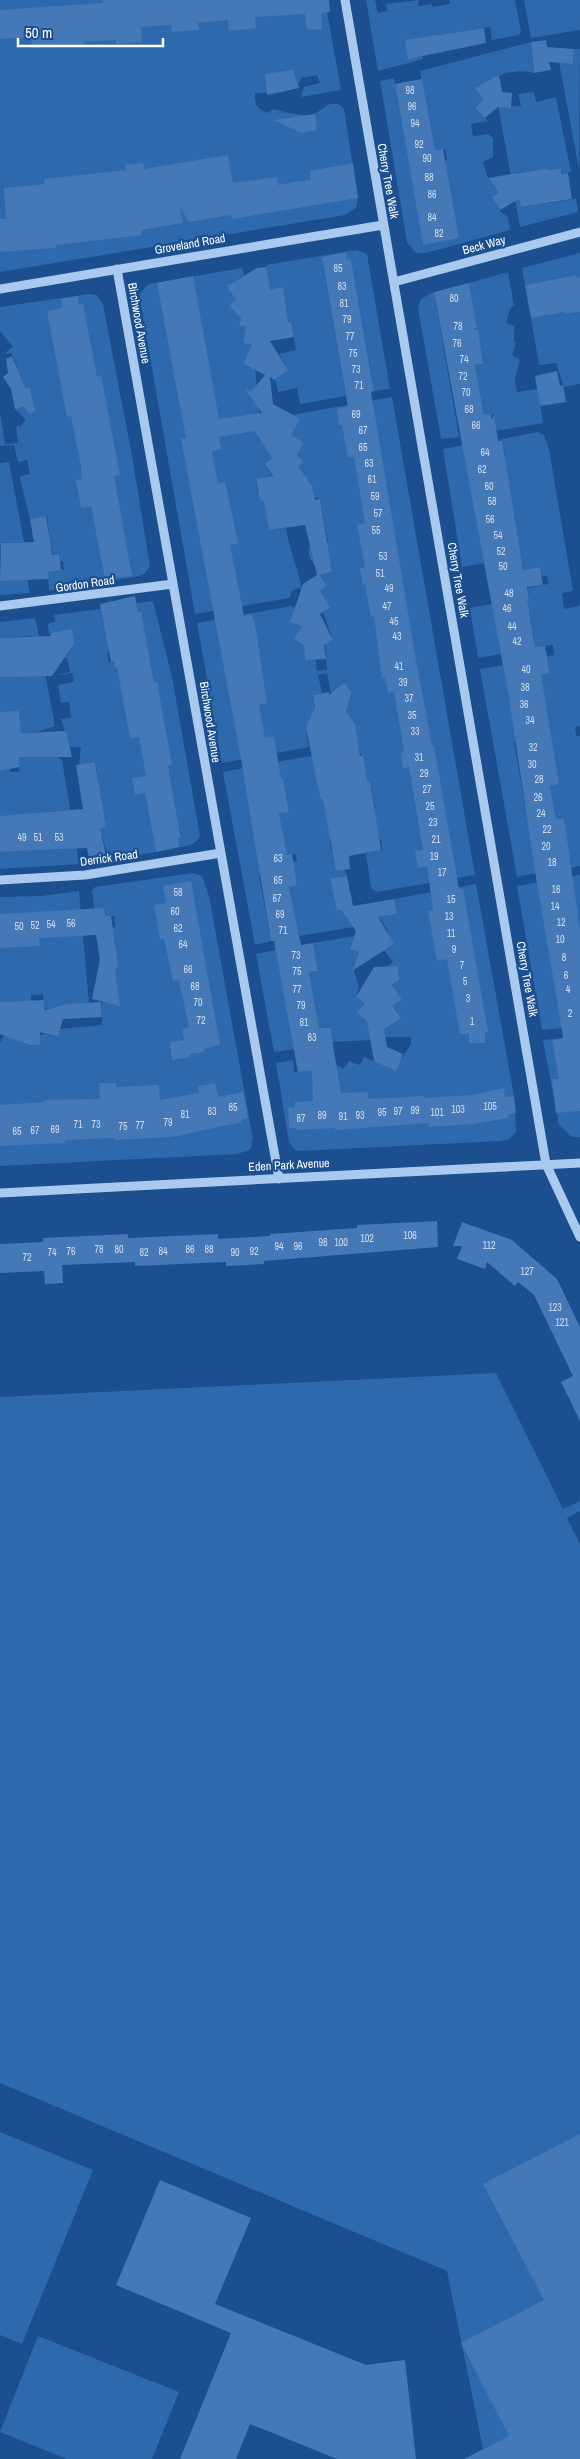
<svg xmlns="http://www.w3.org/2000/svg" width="580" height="2459" font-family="'Archivo Narrow',sans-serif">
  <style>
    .green { fill: #2e69ad }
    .building { fill: #4478b7 }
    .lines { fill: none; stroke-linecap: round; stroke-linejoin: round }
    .minor { stroke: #a9c9ee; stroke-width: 9 }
    .labels { text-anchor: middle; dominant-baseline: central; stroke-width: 4.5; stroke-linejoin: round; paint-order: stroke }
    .number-label { font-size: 10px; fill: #d0dded }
    .street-label { font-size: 12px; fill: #fff; stroke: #1b4f8f }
  </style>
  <rect width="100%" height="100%" fill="#1b4f8f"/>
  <path class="green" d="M0,0h325l16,90 -40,7 3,-10 16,-4 -3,-8 -15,3 -4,7 -34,8h-9c0,11 1,15 12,20l7,-4c8,3 32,8 38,6 11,-4 14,-15 29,-10l3,4 14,89 -2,10 -11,7 -345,57z
    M366,0h9l3,13 9,-2 -1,-7 32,-4 1,6 13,-2v3l18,-3 -1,-4h66l6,32 -2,3 -27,5 -2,-13 -53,8 -16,7 2,17 -45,12z
    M524,0h56v30l-49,8z
    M531,42l3,31c-23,-6 -39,4 -58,15l7,13 -8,7 13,13 -17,3 2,12 16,-2 4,5v18l-10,5 5,16 12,14 -8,5 9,15 7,5 2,13 -84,23h-10l-9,-11 -27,-161 14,-3 29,166 36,-6 -3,-16 -9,1 -11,-61 11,-2 -2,-11 -10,1 -15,-79z
    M565,48l-1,15 9,1 1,-15h6l-1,120 -21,-112z
    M501,88l2,4 -1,15 19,-1 -3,-12 16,-2 2,10 20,-5 15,75 -10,2 -1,-6 -11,2 -1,-2 -33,5 6,34 55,-8 2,13 -58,15 -22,-122z
    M356,250l11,4 23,135 -16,2 -23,-131h-4l-1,-8 -24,5 24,139 -46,8 -3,-16 -19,4 -3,-13 13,-9 -9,-16 17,-4 -5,-29 -14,2 5,-35 -15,2 1,-8 -2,-17z
    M580,253v24l-3,1 -1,-3 -51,10 -3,-17z
    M242,268l2,7 -16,11 4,8 8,-4 2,4 -12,12 14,4 -5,14 8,4 -4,15 10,2 -10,19 7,4 5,-1 5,53 12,38 -7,6 7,12 -16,4 2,13 8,-2 8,16 -8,4 3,19 17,-2c3,21 12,40 16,61l-4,-1 -7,4 -1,6 -95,16 -56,-320 10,-10z
    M508,272l6,34 -3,1 -5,16 8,3v16l2,1 -4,12 8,5 -5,19 2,13 21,-3 5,34 -47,8 -2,-17 -10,1 -9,-50 8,-1 -14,-81z
    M434,292l25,145 -18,2 -23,-131 3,-9z
    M89,294l8,1 6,9 29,152 18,110 -6,8 -5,2 -90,15 -1,-19 16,-3 -1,-8h-3l-1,-7 -6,1 -2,-7 -8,1 -2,-11 -8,1 -1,-5 17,-2 -2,-16 -17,3 -10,-40 1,-3 9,-2 -3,-14 -9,2 -4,-17 -14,1v-34l5,32 13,-1 -2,-16 2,-2 2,2 6,-7 -11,-11 19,-4 -4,-18 -18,3 5,-24 -6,-13 -4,1 -1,-2 7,-5 -13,-16v-24z
    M563,303l2,11 15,-2v72l-16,3 -8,-24 -17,2 -8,-47 17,-3z
    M392,397l83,478 -98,17 -6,-4 -5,-35 16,-3 -1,-10 -16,3 -7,-32 17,-3 -5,-27 -10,1 3,-27 -3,-1 -2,-9 -16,2v-13l13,-10 -24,-30 -4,-21 -9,2 4,18 -9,2 2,16 9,17 -18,4 3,15 -87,16 -25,-140 94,-17 4,2 8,17 -9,14 21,15 2,17 10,-1 -2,-26 8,-4 -10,-28 7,-6 -11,-14 7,-6 -9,-11 15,-3 -1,-9 -16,3 -6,-10v-10l19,-4 -8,-43 -6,-2 -1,-9 -11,2 -6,-23 7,-5 -6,-9 7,-10 -14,-8 2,-20z
    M538,432l6,3 5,14 24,142 -11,2 2,16 14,-3 2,-2v122l-5,1 1,9h4v130l-10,2 -6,-50 -8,1 -6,-33 9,-2 -10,-49 -35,7 23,131 -20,4 -37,-208 23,-4 12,66 26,-56 9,-2 -3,-17 7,-1 -1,-10 -18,2 -2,-15 -8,1 -1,-6 8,-1 -3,-14 -10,-12 10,-2 -1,-10 20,-4 -1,-8h-5l-2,-9 -17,3 -29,-111 11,-3 -3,-17z
    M464,445l20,118 -22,4 -19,-118z
    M9,462l15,80 -23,1 -1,8v-88z
    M26,573l4,20 -30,2v-14l19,-1z
    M153,601l19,76 28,159c-5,9 -11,10 -20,11l-2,-9 3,-1 -12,-65 -34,23 10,-2 11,59 -48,8 -6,-25 -12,3 -9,-58 17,-3 -3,-15 -16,3 2,-18h-11l-9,-28 10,-1 -2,-16 -8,1 -3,-18 16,-3 -2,-9 -16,2 14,-3 -3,-14h-2l5,-8 2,-20 -23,3 -1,-9 7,-2 -1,-7 47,-6 5,26 14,14 -13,3 2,10 5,-1 1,6 8,-1 18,-54h-3l-2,-9z
    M492,604l9,50 -23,4 -8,-50z
    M35,618l6,27 -8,-9 -33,2v-16z
    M42,657l13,69 -18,6 -17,1 -1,-22 -19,17v-51z
    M323,754l-4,35 2,10 16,-3c-2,17 -12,45 -3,60 4,8 11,11 13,20l-17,2 2,10 16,-3 4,13 -17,4 3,9 13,-3 2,19 -54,9 -10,-49 8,-2 -3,-16 -35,6 12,66 -16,4 -32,-173 20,-4 17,100 37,-7 -1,-7 -10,1 -7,-42 10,-2 -6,-32 -10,1 -3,-17z
    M19,755l39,2 4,3 17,104 -79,5v-17l64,-3 -2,-38 -16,1v10l-46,-6v-45l6,-1 3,-14 1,16h9z
    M193,873l9,3 7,20 44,243 -3,11 -13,4 -237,12v-123l4,-8h21l1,10h14v-10l5,-1 13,3 2,-8 42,-4v-24l16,-37 -18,-7 -2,-6 18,-3 -3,-16 -15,-3 17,-2 -1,-11h-19l-3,-25 3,-4z
    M580,875v151l-38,4 -25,-144z
    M476,884l38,212 2,36 -7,7 -9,2 -200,10 -5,-1 -6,-8 -13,-79 17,-3 1,12 17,-1v-5l19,-6 13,9 6,-8 11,4 4,-8 17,7 19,-3 11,-17v-7h-26l-3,-19h19l-9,-14 3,1 7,-5 -11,-14 8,-6 -1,-14 -12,1 7,-5 -9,-12 10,-6 -7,-10 -7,2 8,-5 -9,-14 18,-3 -3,-15z
    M79,891l10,112 -45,6 -1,-15 -12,1 1,15 -32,-8v-105l42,-1z
    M354,936l-4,12 9,4 -6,15 6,20 -3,10 8,5 2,-4 5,42 -39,2 -3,-16 -10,2 -10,-56 9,-1 -5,-28z
    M276,950l18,99 -20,3 -18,-98z
    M564,1038l-12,2 4,20 24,-3v80h-8l-13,-12 -16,-85z
    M496,1373l67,136 17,-8v10l-13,7 13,26v915h-95l-38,-188 -447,-188v-686z
    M0,2132l93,38 -71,174 -22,-9z
    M38,2336l141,56 -27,67h-85l-67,-27z"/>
  <path class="building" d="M102,0h227l1,12 -9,1 1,16 -15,1 -2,-16 -50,3 1,11 -27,3 -1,-11 -30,3 1,7 -27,2 -1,-7 -30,2 1,15 -26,2v-4l-32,2v3l-52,3 -1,-11 -31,2v-29l103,-7z
    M484,28l2,15 -78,16 -3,-19z
    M546,40l1,7 27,2 -1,15 -24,-2 2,8 -17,3 -3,-31z
    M293,70l6,18 -32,7 -2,-21z
    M499,75l3,17 10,1 -1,15 -13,-1 -13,11 -10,-10 8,-8 -8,-12z
    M422,79l13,71 8,-1 16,89 -36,7 -28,-161z
    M315,114l2,16 -16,3 -27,-13z
    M228,155l5,28 44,-6 1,8 17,-3 16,-2 -1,-9 43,-8 5,35 -126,21 -1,-4 -42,7 -10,-17 4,18 -42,7 1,5 -86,10v3l-56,4v-33h6l-2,-31 41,-4 -1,-5 82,-9 -1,-5 18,-2 1,6z
    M548,168l1,2 12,-2v6l7,-1 4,26 -51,8 -2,-8 -19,11 -8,-13 7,-5 -11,-14z
    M346,252l1,8 4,-1 20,116 3,16 -3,1 44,263 17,91h2l25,143h4l25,143 -3,1v10h-16v-9h-9l-13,-75 -10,2 -9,-50 5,-1 -6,-44 -9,2 -3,-17 8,-1 -14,-83 -6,1 -2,-16 3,-1 -10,-59 -6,1 -3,-15h-3l-8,-62 -3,1 -6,-33 -2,1 -3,-17 5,-1 -8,-42 8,-2 -11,-66 -6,1 -6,-33h-3l-2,-16 11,-2 -26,-150z
    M266,267l4,23 13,-3 5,35 3,-1 3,16 -24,4 18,29 -14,10 -4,-3 3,27 27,15 -9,16 13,8 -7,11 6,8 -5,4 14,20 3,14 5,-1 12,73 -13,3 8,11 -7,5 10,16 -10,7 13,26 -9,5 2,14 -21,1 -1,-14 -10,-7 8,-13 -12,-4 13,-38 14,-9 -12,-50 -36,5 -5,-28 -4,-2 -4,-21 17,-3 -8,-12 7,-6 -17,-27 -36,6 2,12 -9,2 6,33 7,-2 9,41 4,21 -8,1 14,71 8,-2 4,16 11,73 -8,2 6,33 9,-2 7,43 2,-1 6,34 -10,1 8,42 5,-1 5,31 -8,2 12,58 12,-2 5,28 -9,1 10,56 11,-1 11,66 27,-1v7l56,-3v2l48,-3 32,-7 1,9 9,-1 2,17 -8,2v3l-35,6 -44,3 -1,-4 -93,7v-2l-39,2v-2h-7l-1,-20 7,-1v-5l18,-1 -1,-30 -14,1 -24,-131h-3l-30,-182 -60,-320 5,-1 -29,-155 36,-7 26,143 43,-6 -17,-24 6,3 14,-17 -22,-11 9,-19 -9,-2 3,-16 -7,-2 2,-7 -12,-13 7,-5 -9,-14 30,-18z
    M576,275l1,3 3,-1v35l-15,2 -1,-2 -33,6 -6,-33z
    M469,283l8,45 -3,1 4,1 5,34 -8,1 9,50 7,-1 1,6 2,-6 4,27 4,-1 21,130 17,-3 3,18 -16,2 2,11 -2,1 8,48 10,-1 5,27 -9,2 18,109 -9,2 6,33 8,-1 16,112v181l-24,2 -4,-34h7l-7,-39 11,-2 -6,-38 -20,-116 -28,-186 -75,-406z
    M78,296l1,9 4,-1 14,73 4,-1 19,99 -6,1 18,100 -27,3 -14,-73 -10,2 -5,-28 6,-1 -1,-13 -10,-50 -4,1 -20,-106 15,-3 -1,-9z
    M12,356l13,32 5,-1 5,24 -6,3 -5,-7 -9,2 -4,-20 -8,-12 5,-4 -2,-14z
    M557,371l3,15 3,-1 3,17 -26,4 -5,-30z
    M46,516l6,39 7,-1 2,16 -13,2 1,7 -49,2 1,-38 33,-1 -4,-23z
    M135,596l3,16h3l13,71 3,-1 15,83 -4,1 13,72h-3l2,9 -24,5 -11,-59 -10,2 -3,-17 14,-2 -7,-39 -9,1 -13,-71 -2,1 -1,-7 -3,1 -11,-58z
    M72,629l2,15 -22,32 -52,1v-39l51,-2 -1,-3z
    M344,683l7,9 -5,20 9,12 5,32 3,-1 4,26h3l11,69 -32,6 1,13 -14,2 -13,-72h-2l-3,-11 -12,-61 9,-19 -2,-13 16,-3v3z
    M19,711l2,22 45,-2 6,26h-53v10l-19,4v-59z
    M95,762l11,65 -6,1 6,28 -17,3 -2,-11 -87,4v-36l83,-7 -7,-44z
    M347,876l6,30 41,-7 3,15 -19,3 16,27 -42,27 7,-19 -9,-3 6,-18 -15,-21 -4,1 -7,-33z
    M191,881l29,164 -16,4v3l-15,2 1,3 -18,3 -2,-18 14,-2 -2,-11 7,-2 -10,-47 -6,1 -9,-42h-4l-6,-34 12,-2 -3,-17z
    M104,908l1,8h6l7,48 -3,8 5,34 -28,-7 8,-39 -4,-25 -57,3 1,8 -40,2v-34z
    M398,966l1,14 -7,5 10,15 -9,6 8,12 -17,11 3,18 16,7 -7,17 -22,-10 -7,-40 -10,-8 8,-10 -9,-6 18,-30z
    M44,1000v10l23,-6 34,-2 1,15 -39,2 -5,18 -18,-5v13h-11l-29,-11v-32z
    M99,1083h17v4l43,-2 1,15 39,-7 -1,-7 17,-3 3,14 25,-5 5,26 -7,2 1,2 -70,15 -58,3v-2l-49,2v3l-65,3v-41l44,-3v-2l56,-1z
    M437,1221l1,26 -174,14v3l-38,2v-4l-91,4v-4l-73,3 1,18 -18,1 -1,-13 -44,2v-29l43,-2v-4l85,-4v4l90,-4v5l52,-3v-2l87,-6v-3z
    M462,1222l50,18 45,39 23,48v94l-19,-39 12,-6 -39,-81 -16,-13 -3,4 -28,-24 -2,7 -28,-10 5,-13h-9z
    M580,2134v325h-116l45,-23 -48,-93 83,-43 -61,-116z
    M160,2180l91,38 -36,86 151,61 39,-5 11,99h-79l-87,-35 -14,35h-56l51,-126 -115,-48z"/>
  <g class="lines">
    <path class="minor" d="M345,0l201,1164 34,73
      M117,269l162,910
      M394,282l186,-50
      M0,289l383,-64
      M0,606l173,-22
      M0,880l85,-5 136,-22
      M0,1193l580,-30"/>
  </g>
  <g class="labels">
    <g class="number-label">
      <text x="410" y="90">98</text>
      <text x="412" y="106">96</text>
      <text x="415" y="123">94</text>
      <text x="419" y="144">92</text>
      <text x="427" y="158">90</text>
      <text x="429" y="177">88</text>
      <text x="432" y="194">86</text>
      <text x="432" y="217">84</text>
      <text x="439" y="233">82</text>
      <text x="338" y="268">85</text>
      <text x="342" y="286">83</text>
      <text x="454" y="298">80</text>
      <text x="344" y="303">81</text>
      <text x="347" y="319">79</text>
      <text x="458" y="326">78</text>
      <text x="350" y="336">77</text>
      <text x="457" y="343">76</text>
      <text x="353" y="353">75</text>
      <text x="464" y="359">74</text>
      <text x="356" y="369">73</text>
      <text x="463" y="376">72</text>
      <text x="359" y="385">71</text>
      <text x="466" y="392">70</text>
      <text x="469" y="409">68</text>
      <text x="356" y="414">69</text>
      <text x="476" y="425">66</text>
      <text x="363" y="430">67</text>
      <text x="363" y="447">65</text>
      <text x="485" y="452">64</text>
      <text x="369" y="463">63</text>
      <text x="482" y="469">62</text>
      <text x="372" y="479">61</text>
      <text x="489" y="486">60</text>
      <text x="375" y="496">59</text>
      <text x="492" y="501">58</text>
      <text x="378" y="513">57</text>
      <text x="490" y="519">56</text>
      <text x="376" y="530">55</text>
      <text x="498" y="535">54</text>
      <text x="501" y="551">52</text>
      <text x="383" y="556">53</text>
      <text x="503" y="566">50</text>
      <text x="380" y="573">51</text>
      <text x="389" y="588">49</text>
      <text x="509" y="593">48</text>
      <text x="387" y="606">47</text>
      <text x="507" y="608">46</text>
      <text x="394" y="621">45</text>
      <text x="512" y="626">44</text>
      <text x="397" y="636">43</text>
      <text x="517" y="641">42</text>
      <text x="399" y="666">41</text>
      <text x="526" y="669">40</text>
      <text x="403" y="682">39</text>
      <text x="525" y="687">38</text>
      <text x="409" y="698">37</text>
      <text x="524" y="704">36</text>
      <text x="412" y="715">35</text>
      <text x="530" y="720">34</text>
      <text x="415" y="731">33</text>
      <text x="533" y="747">32</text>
      <text x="419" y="757">31</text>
      <text x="532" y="764">30</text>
      <text x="424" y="773">29</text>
      <text x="539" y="779">28</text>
      <text x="427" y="789">27</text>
      <text x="538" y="797">26</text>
      <text x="430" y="806">25</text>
      <text x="541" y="813">24</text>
      <text x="433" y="822">23</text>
      <text x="547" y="829">22</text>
      <text x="22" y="837">49</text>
      <text x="38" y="837">51</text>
      <text x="59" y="837">53</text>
      <text x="436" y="839">21</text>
      <text x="546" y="846">20</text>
      <text x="434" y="856">19</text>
      <text x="278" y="858">63</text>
      <text x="552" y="862">18</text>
      <text x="442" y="872">17</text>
      <text x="278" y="880">65</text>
      <text x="556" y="889">16</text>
      <text x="178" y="892">58</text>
      <text x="277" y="898">67</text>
      <text x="451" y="899">15</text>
      <text x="555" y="906">14</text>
      <text x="175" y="911">60</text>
      <text x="280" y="914">69</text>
      <text x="449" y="916">13</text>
      <text x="561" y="922">12</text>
      <text x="71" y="923">56</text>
      <text x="51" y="924">54</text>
      <text x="35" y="925">52</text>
      <text x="19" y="926">50</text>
      <text x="178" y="928">62</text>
      <text x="283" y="930">71</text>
      <text x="451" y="933">11</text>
      <text x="560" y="939">10</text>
      <text x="183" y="944">64</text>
      <text x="454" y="949">9</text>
      <text x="296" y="955">73</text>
      <text x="564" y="957">8</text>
      <text x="462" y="965">7</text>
      <text x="188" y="969">66</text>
      <text x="297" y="971">75</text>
      <text x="566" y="975">6</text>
      <text x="465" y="981">5</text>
      <text x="195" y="986">68</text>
      <text x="297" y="989">77</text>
      <text x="568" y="989">4</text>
      <text x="468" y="998">3</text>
      <text x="198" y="1002">70</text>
      <text x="301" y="1005">79</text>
      <text x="570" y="1013">2</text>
      <text x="201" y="1020">72</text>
      <text x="472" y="1021">1</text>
      <text x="304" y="1022">81</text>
      <text x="312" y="1037">83</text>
      <text x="490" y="1106">105</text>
      <text x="233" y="1107">85</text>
      <text x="458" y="1109">103</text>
      <text x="415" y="1110">99</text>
      <text x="212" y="1111">83</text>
      <text x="398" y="1111">97</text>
      <text x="382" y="1112">95</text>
      <text x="437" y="1112">101</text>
      <text x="185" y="1114">81</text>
      <text x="322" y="1115">89</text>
      <text x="360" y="1115">93</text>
      <text x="343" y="1116">91</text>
      <text x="301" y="1118">87</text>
      <text x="168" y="1122">79</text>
      <text x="78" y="1124">71</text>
      <text x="96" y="1124">73</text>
      <text x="140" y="1125">77</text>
      <text x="123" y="1126">75</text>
      <text x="55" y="1129">69</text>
      <text x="35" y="1130">67</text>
      <text x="17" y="1131">65</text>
      <text x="410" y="1235">106</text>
      <text x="367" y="1238">102</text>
      <text x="323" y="1242">98</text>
      <text x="341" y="1242">100</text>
      <text x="489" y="1245">112</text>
      <text x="279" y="1246">94</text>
      <text x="298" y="1246">96</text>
      <text x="99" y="1249">78</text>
      <text x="119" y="1249">80</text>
      <text x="190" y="1249">86</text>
      <text x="209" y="1249">88</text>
      <text x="71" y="1251">76</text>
      <text x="163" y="1251">84</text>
      <text x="254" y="1251">92</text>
      <text x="52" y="1252">74</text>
      <text x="144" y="1252">82</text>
      <text x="235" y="1252">90</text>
      <text x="27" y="1257">72</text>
      <text x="527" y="1271">127</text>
      <text x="555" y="1307">123</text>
      <text x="562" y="1322">121</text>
    </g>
    <g class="street-label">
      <text transform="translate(388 181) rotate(80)">Cherry Tree Walk</text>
      <text transform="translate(190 244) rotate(-10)">Groveland Road</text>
      <text transform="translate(484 245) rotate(-15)">Beck Way</text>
      <text transform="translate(139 323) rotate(80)">Birchwood Avenue</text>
      <text transform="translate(458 580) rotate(80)">Cherry Tree Walk</text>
      <text transform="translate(85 584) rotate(-8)">Gordon Road</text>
      <text transform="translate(210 722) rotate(81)">Birchwood Avenue</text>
      <text transform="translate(109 858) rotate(-8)">Derrick Road</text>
      <text transform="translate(527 979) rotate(80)">Cherry Tree Walk</text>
      <text transform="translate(289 1165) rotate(-3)">Eden Park Avenue</text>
    </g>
  </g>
  <path d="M18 38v8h145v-8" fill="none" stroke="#ffffff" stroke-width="2.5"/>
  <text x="25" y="38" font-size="15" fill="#ffffff" stroke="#1b4f8f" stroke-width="4" paint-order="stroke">50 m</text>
</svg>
